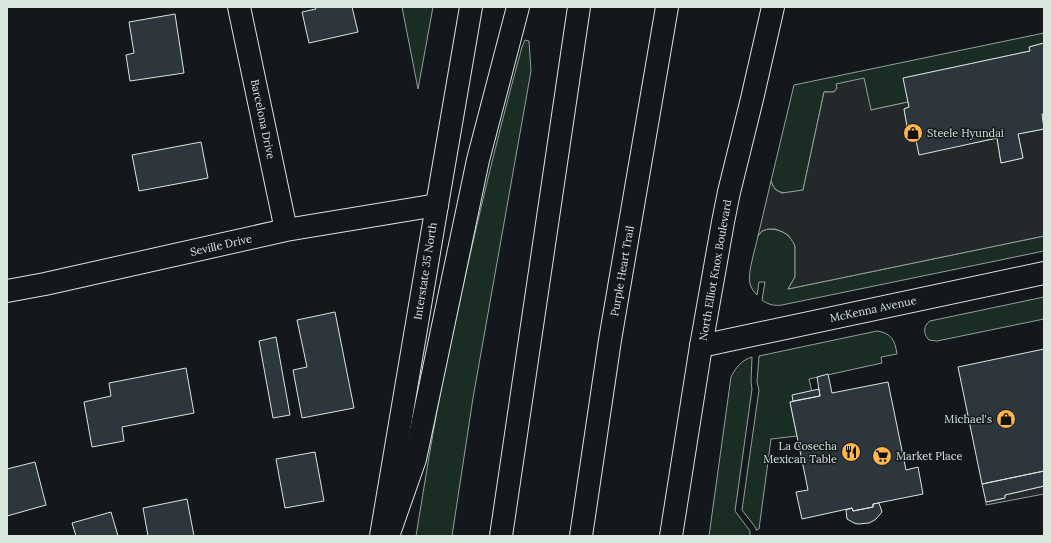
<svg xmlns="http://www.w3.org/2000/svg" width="1051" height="543" font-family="Lora,serif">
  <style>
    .green { fill: #1a2d24; stroke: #939e99 }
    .parking { fill: #24282b; stroke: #939e99 }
    .building { fill: #2c363c; stroke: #d8e6dc }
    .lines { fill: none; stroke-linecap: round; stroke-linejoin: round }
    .minor-casing { stroke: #d8e6dc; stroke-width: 24 }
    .secondary-casing { stroke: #d8e6dc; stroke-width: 24 }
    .motorway-casing { stroke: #d8e6dc; stroke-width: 24 }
    .minor { stroke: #14181c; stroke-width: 22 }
    .secondary { stroke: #14181c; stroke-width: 22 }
    .motorway { stroke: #14181c; stroke-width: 22 }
    .labels { text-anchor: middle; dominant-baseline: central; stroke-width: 3; stroke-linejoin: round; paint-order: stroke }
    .street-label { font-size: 11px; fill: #d8e6dc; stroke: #14181c }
    .poi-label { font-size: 11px; fill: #d8e6dc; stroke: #14181c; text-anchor: start }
  </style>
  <rect width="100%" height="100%" fill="#14181c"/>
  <path class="green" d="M402,7h31l-15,82z
    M1044,33v10l-15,4 1,4 -126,27 4,24 -37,8 -34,-26v4l-3,4h-10l-21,98c-13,2 -27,8 -32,-9l23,-96z
    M525,40l4,1 2,30 -58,327 -21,138h-36c9,-54 17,-108 28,-161 23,-110 48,-220 78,-328z
    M768,229c12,0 23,5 27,17v31l-7,12 256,-53v15l-262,54c-8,1 -13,0 -20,-5l3,-18h-6l-2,13c-3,-3 -6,-7 -7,-11 -3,-11 6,-37 8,-48l4,-5z
    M1044,297v22l-107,22 -8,-1c-6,-6 -6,-14 1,-19z
    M877,331c14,2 18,9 20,23l-16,3 1,6 -73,16 4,18 -23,5 7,34 -26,3 -12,90 -3,1v-2l-14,-18 17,-120 -2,-8 2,-26z
    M752,357l-1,25 1,7 -17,122 15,20v5h-41l22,-159c5,-10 11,-17 21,-20z"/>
  <path class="parking" d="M864,78l7,32 37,-8 1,5 -5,2 3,17 6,-1 6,29 78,-16 4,25 22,-5 -5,-24 26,-5v107l-256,53 7,-12v-31l-2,-4 -5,-7 -5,-3 -8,-3h-7l-6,2 -4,5 13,-55 2,5 3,4 6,3 21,-3 21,-98h10l3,-4 -1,-4z
    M1044,486v8l-58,11v-3l19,-4v-3z"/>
  <path class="building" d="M315,7h37l6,25 -49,11 -7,-31 14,-3z
    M175,14l9,59 -54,8 -4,-26 8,-2 -5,-31z
    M1044,43v71h-2l2,15 -26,5 5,24 -22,5 -4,-25 -78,17 -6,-30 -6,1 -3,-17 5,-2 -6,-29 127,-27 -1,-4z
    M201,142l7,36 -69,13 -7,-36z
    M335,312l19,96 -52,10 -9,-48 14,-3 -10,-47z
    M276,337l14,78 -17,3 -14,-77z
    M1044,349v122l-62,13 -24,-117z
    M186,368l8,45 -72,14 2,14 -32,6 -8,-45 27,-6 -2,-13z
    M828,374l4,19 56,-11 18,88 12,-3 5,27 -50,10v3l-20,4 -1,-3 -50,11 -6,-27 12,-2 -18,-88 30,-6 -3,-19z
    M819,389l1,7 -27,5 -1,-6z
    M315,452l9,49 -39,7 -9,-49z
    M35,462l11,43 -39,11v-47z
    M1044,471v15l-39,9v3l-19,4 -4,-18z
    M187,499l7,37h-46l-5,-28z
    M879,503l3,9 -6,7 -3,2 -4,2 -11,1 -4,-1 -7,-4 -1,-9 6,-2 1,3 20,-4v-3z
    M111,512l7,24h-42l-4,-13z"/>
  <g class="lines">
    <g class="minor-casing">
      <path id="minor" d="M239,7l47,223
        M7,291l38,-7 241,-54 151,-25
        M701,346l343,-73"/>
    </g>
    <g class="secondary-casing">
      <path id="secondary" d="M381,536l56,-331 34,-198
        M671,536l30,-190 22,-124 6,-30 23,-93 21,-92"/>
    </g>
    <g class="motorway-casing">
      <path id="motorway" d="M388,536l27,-77 63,-299 40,-153
        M501,536l78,-529
        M581,536l29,-196 57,-333"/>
    </g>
    <use href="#minor" class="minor"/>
    <use href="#secondary" class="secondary"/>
    <use href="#motorway" class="motorway"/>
  </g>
  <defs>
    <g id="shop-disc" transform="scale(1)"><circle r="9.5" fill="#ffb74d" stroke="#14181c"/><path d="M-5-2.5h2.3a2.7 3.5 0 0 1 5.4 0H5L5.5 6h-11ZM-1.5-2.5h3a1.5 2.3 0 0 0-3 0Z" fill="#111"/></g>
    <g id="restaurant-disc" transform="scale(1)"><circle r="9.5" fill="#ffb74d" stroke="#14181c"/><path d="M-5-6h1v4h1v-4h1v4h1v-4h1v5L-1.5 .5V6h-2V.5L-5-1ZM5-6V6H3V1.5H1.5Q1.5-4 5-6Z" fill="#111"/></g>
    <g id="supermarket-disc" transform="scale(1)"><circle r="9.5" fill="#ffb74d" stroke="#14181c"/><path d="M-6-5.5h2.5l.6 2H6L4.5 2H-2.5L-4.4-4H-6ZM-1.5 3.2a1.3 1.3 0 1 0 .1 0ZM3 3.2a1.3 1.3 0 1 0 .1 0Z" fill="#111"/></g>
  </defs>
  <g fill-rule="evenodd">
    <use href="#shop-disc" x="913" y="133"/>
    <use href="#shop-disc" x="1006" y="419"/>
    <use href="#restaurant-disc" x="851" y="452"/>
    <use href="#supermarket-disc" x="882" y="456"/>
  </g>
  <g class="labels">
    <g class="street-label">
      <text transform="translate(263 119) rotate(78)">Barcelona Drive</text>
      <text transform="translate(221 245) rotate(-13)">Seville Drive</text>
      <text transform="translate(715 270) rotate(-80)">North Elliot Knox Boulevard</text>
      <text transform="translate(425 271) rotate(-81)">Interstate 35 North</text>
      <text transform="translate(622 271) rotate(-80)">Purple Heart Trail</text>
      <text transform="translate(873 309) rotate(-12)">McKenna Avenue</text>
    </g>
    <g class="poi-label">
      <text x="927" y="133">Steele Hyundai</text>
      <text x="992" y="419" text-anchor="end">Michael's</text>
      <text x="837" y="446" text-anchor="end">La Cosecha<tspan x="837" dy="13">Mexican Table</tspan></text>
      <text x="896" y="456">Market Place</text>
    </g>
  </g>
  <rect width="1051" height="543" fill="none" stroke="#d8e6dc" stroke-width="16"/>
</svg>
